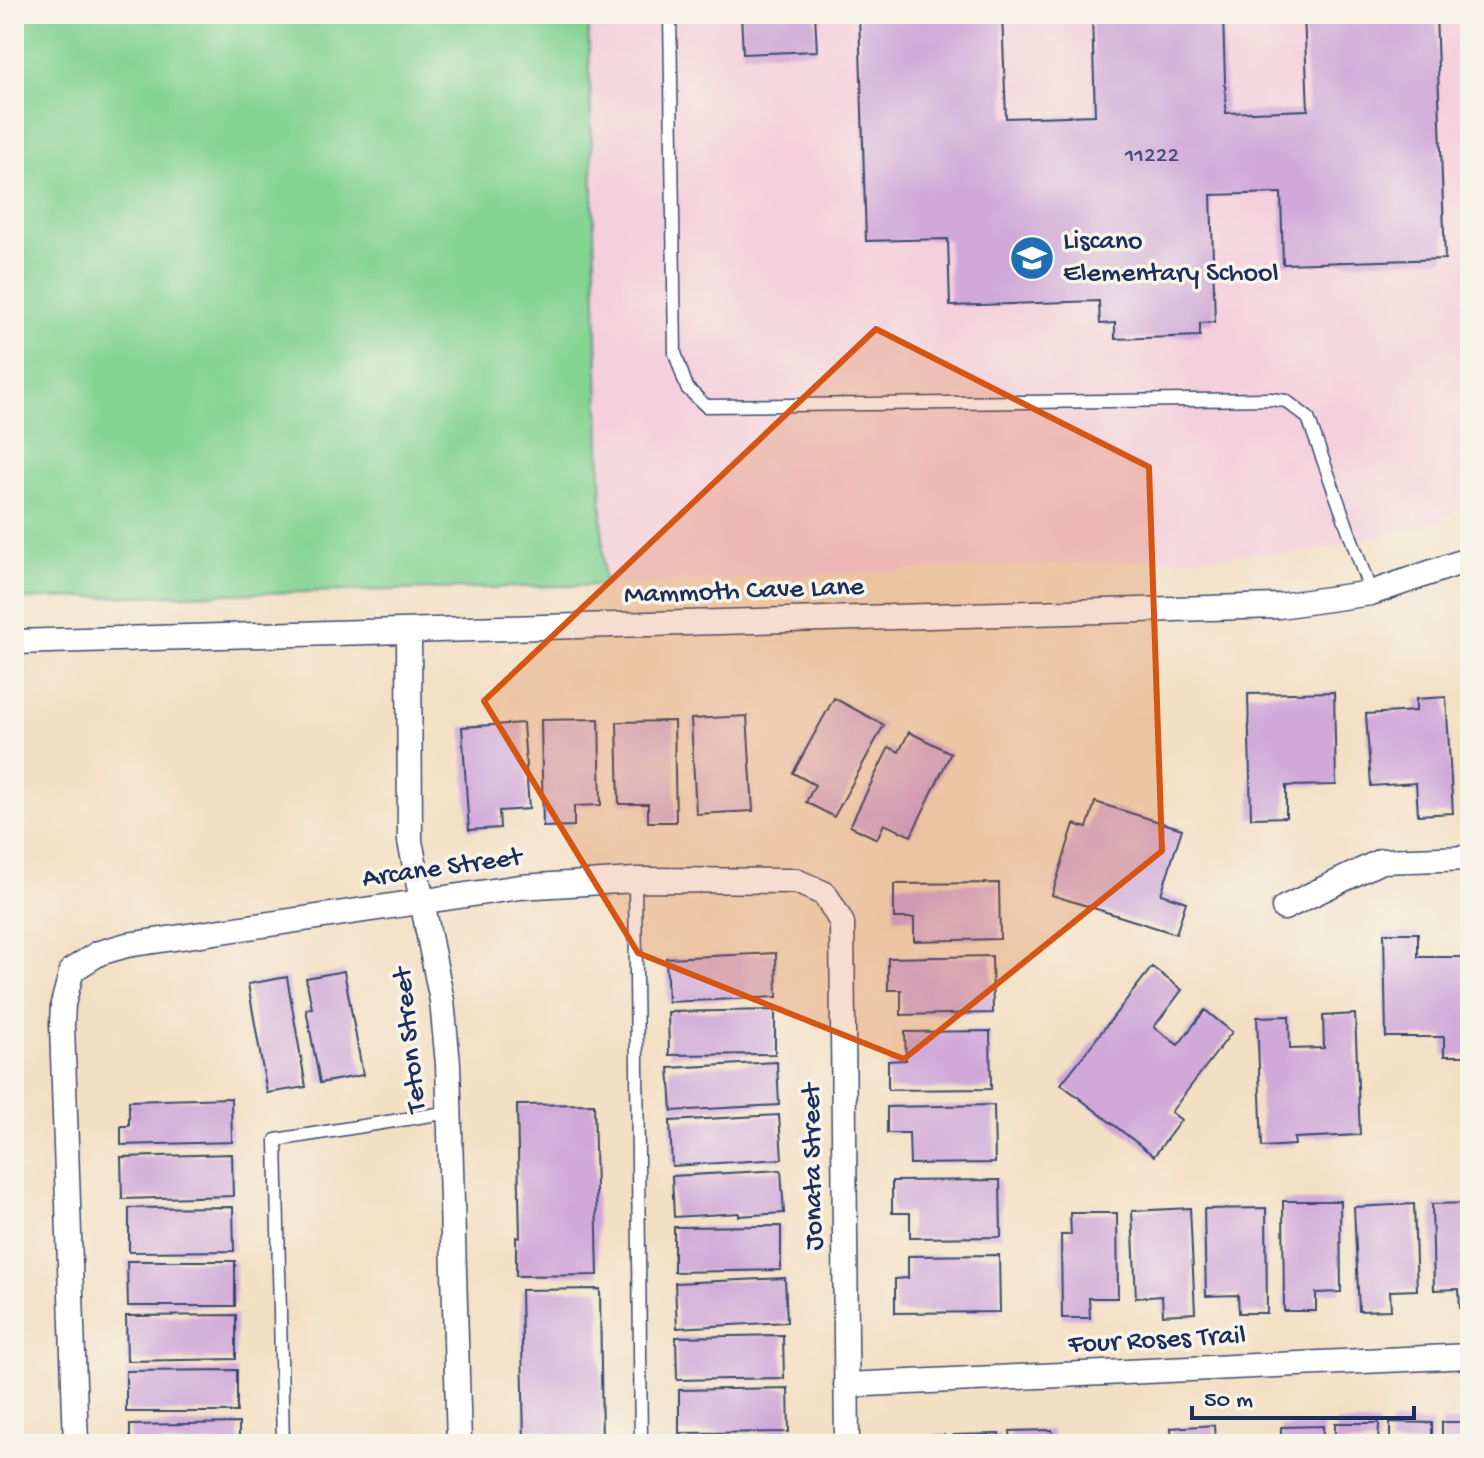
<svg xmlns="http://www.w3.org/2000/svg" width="1484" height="1458" font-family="'Gochi Hand',sans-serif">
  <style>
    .built { fill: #f4cfdc }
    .green { fill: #84d393; stroke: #508178; stroke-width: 2 }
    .building { fill: #d0a9d9 }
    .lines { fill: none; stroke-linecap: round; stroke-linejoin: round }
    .service-casing { stroke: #3b496d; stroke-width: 15 }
    .minor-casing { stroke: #3b496d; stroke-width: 27 }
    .service { stroke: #fff; stroke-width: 12 }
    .minor { stroke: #fff; stroke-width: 24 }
    .marked { fill: #d45514; fill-opacity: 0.2; stroke: #d45514; stroke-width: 6; stroke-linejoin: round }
    .labels { text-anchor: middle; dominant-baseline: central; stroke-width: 7; stroke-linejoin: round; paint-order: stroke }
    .number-label { font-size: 24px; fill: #484e7d }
    .poi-label { font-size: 28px; fill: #1b2f5e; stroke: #f7f3e8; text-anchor: start }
    .street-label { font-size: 28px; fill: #1b2f5e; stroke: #f7f3e8 }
  </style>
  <rect width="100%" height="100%" fill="#f7f3e8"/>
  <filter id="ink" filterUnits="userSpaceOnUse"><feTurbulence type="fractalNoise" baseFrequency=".0125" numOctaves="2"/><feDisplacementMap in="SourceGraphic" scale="16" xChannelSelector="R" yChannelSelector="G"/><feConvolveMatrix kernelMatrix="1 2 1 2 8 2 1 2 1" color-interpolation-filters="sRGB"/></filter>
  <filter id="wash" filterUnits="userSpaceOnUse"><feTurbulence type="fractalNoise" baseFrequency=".006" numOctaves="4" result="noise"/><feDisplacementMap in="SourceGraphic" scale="32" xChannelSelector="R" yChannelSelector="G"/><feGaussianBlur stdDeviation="1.8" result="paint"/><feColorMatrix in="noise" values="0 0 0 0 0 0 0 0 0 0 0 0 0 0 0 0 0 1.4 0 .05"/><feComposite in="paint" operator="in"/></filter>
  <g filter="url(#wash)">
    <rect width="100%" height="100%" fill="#f3dfc3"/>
    <path class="built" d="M588,14h882v487l-34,23 -129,28 -703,33z"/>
    <path class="green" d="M14,14h574l16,571 -590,14z"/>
    <g id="blocks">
      <path class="building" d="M741,14h74l2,37 -74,3z
        M859,14h143l4,104 89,-3 -3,-101h131l3,99 82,-3 -4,-96h132l9,245 -162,5 -2,-71 -70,2 4,127 -15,1v13l-85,3v-16l-15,1 -1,-23 -149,5 -2,-67 -82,2z
        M1334,692l2,93 -50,1v31l-35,1 -3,-124z
        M1446,697l7,116 -35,2 -2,-32 -45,3 -5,-72 50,-3v-12z
        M834,698l50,27 -50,92 -28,-15 9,-17 -22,-12z
        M747,716l6,95 -57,3 -5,-95z
        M599,719l2,86 -27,1v20l-31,1 -2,-107z
        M674,721l2,101h-28v-18h-29l-2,-82z
        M523,723l6,86 -30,2 1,17 -31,2 -7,-103z
        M909,732l42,21 -40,83 -27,-12 -7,15 -27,-13 39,-79 10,5z
        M1095,802l87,27 -21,65 25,8 -10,32 -124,-39 22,-71 13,4z
        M999,883l1,56 -86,2v-23h-20v-34z
        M1384,933h34v24h52v99h-26v-19h-58z
        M776,953l1,44 -109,5 -2,-44z
        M992,956l1,57 -92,2v-25h-13v-32z
        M1152,967l30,23 -28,37 24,18 27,-35 27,22 -61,80 10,8 -27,36 -93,-72z
        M344,971l19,104 -43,8 -14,-74 6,-1 -6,-30z
        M287,977l19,110 -39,6 -19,-109z
        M775,1010v44l-106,1 -1,-43z
        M1355,1014l5,121 -66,3 1,7 -33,2 -5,-130 32,-1 1,33 34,-1 -1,-32z
        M990,1031l1,58 -103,1v-29l18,-1 -1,-28z
        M777,1062l2,43 -107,6 -3,-43z
        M231,1098l1,44 -111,3v-19h8v-25z
        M594,1104l4,171 -82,1v-39l4,1 -3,-133z
        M994,1105l1,58 -85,1 -1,-31h-22v-26z
        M779,1115l3,44 -110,7 -2,-45z
        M232,1154l1,42 -111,3 -1,-42z
        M781,1170l3,43 -45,3v-3l-65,4 -2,-41z
        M1000,1180l1,57 -91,1v-25h-18v-32z
        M1283,1201h57l1,91 -25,1v18h-32z
        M1470,1203v105h-10l-1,-19 -25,1 -2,-86z
        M1414,1204l3,86 -27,1 1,19 -32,1 -5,-104z
        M233,1207l1,44 -105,1v-44z
        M1190,1208l5,105 -32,2 -1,-19 -26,2 -4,-87z
        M1266,1208l1,105h-28l-1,-18 -32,1 -2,-87z
        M1070,1213h47l1,85h-29l1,20h-28l-1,-83h10z
        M781,1226v44l-107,2v-45z
        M999,1255l1,57 -105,1v-34l13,-1v-22z
        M127,1261h108v45h-107z
        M785,1278l2,44 -110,6 -2,-45z
        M600,1289l2,155h-78l-3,-154z
        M236,1315v44l-109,2 -1,-45z
        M14,1319h5v25h-5z
        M783,1335l1,43 -107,2 -1,-43z
        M237,1370v42h-111v-41z
        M788,1388l1,44 -110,1v-43z
        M14,1394h5v30h-5z
        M1390,1422l42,1v21h-42z
        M1442,1422h28v22h-28z
        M239,1423v21h-109v-19z
        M1335,1423h44l-1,21h-43z
        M1214,1425l1,19h-43l-1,-16z
        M1323,1426v18h-42v-17z
        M1052,1430l1,14h-42l-1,-13z
        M999,1434v10h-45v-9z
        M944,1435v9h-43v-7z"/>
    </g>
  </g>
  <g filter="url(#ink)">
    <use href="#blocks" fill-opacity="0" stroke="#3b496d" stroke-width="2"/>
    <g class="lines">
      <g class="service-casing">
        <path id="service" d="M670,14l5,339 12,35 19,18 564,-7 16,2 22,17 63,175
          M635,880l6,564
          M283,1444l-7,-304 174,-28"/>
      </g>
      <g class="minor-casing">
        <path id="minor" d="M409,631l1,210 32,160 6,63 11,380
          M14,642l1265,-36 92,-13 99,-34
          M1284,908l97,-47 89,-3
          M846,1385l624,-29
          M76,1444l-14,-419 1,-21 9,-34 27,-17 28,-8 393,-58 115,-7 161,1 29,13 17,29 5,521"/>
      </g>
      <use href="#service" class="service"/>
      <use href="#minor" class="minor"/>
    </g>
  </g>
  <path class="marked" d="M876,329l273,138 13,384 -258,208 -266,-106 -154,-252z"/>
  <defs>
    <g id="school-disc" transform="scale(2.3)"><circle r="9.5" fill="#1f6fb2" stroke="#f7f3e8"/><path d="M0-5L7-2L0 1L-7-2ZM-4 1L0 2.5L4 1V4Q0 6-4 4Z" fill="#fff"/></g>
  </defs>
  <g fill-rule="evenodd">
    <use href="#school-disc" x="1032" y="258"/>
  </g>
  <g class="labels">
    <g class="number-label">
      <text x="1152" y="156">11222</text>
    </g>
    <g class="poi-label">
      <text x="1063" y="242">Liscano<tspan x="1063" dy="32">Elementary School</tspan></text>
    </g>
    <g class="street-label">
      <text transform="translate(744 592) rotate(-2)">Mammoth Cave Lane</text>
      <text transform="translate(442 869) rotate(-8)">Arcane Street</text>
      <text transform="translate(411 1040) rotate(-96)">Teton Street</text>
      <text transform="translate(814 1167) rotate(-91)">Jonata Street</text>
      <text transform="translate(1157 1341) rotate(-3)">Four Roses Trail</text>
    </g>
  </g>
  <rect width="1484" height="1458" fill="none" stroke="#f7f3e8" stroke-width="48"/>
  <path d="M1192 1406v12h222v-12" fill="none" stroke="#1b2f5e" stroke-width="4"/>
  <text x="1204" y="1406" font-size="24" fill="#1b2f5e" stroke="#f7f3e8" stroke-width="6" paint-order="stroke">50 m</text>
</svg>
